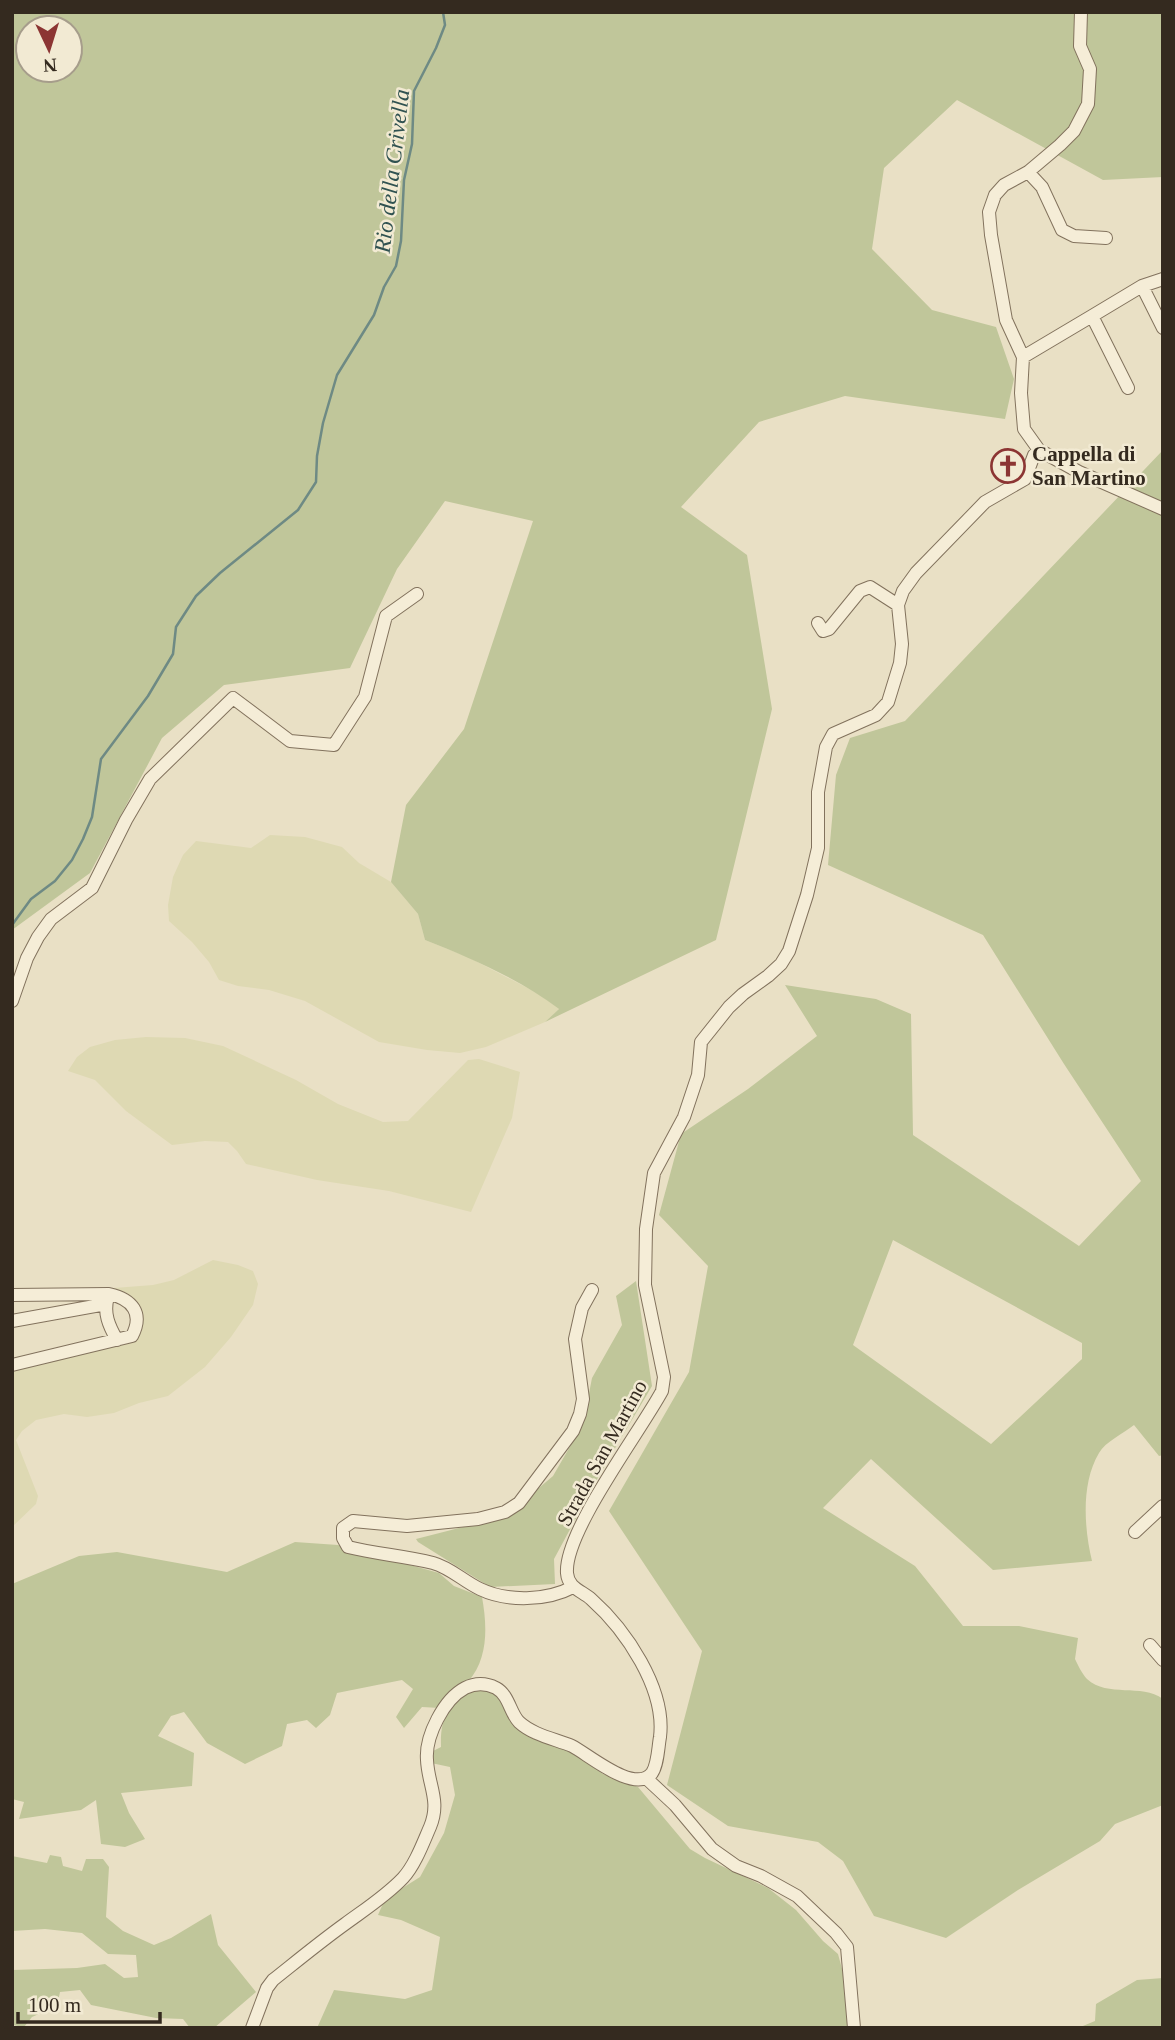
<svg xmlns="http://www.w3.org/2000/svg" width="1175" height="2040" font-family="Georgia,serif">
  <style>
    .farmland { fill: #ded9b3 }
    .green { fill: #c0c69a; fill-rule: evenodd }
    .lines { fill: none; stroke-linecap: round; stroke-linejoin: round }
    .stream { stroke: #6e8a84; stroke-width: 2.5 }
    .street-casing { stroke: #82725d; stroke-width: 14 }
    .street { stroke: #f5edd7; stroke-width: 12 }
    .labels { text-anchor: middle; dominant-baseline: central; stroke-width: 5; stroke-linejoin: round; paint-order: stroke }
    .poi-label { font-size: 21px; font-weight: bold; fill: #342a1f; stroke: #f2ead3; text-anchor: start }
    .street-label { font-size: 21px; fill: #342a1f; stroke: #f2ead3 }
    .water-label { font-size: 23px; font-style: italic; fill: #305251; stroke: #f2ead3 }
  </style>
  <rect width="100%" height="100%" fill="#e9e0c5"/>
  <path class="farmland" d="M270,835l35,2 37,10 17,16 32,19 27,32 7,26 43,17 71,37 20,15 -14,13 -59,25 -26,6 -33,-3 -48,-8 -74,-41 -36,-11 -31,-4 -19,-6 -10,-18 -17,-20 -23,-21 -1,-16 5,-28 10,-22 13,-14 55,7z
    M146,1037l39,1 38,8 73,34 42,24 45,18 25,-1 60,-61 11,-1 41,13 -8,46 -41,94 -82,-21 -72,-11 -71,-16 -9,-13 -9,-9 -23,-1 -33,4 -46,-34 -31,-31 -27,-9 9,-14 13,-10 25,-7z
    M213,1260l25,5 15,6 5,13 -5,21 -22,32 -26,30 -37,29 -29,7 -25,10 -27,4 -23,-3 -28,6 -14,11 -6,9 22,56 -2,8 -24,23v-157l128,-39 3,-11 -2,-10 -27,-22 39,-3 21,-5z"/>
  <path class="green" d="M12,12h1151v165l-60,3 -146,-80 -73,68 -12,81 60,61 64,17 18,52 -9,40 -160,-23 -86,26 -78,85 66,48 25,154 -56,231 -171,82 14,-13c-40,-30 -88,-51 -134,-69l-7,-26 -27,-32 15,-77 58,-76 69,-208 -88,-20 -48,68 -47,99 -126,17 -62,53 -72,135 -78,57zM28,28h42v42h-42z
    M1163,450v1005l-4,1 -25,-31c-10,8 -29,17 -35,28 -18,30 -15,75 -7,108l-99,9 -122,-111 -48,49 92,58 48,60h56l59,12 -3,21c3,6 7,15 12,20 21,19 54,4 76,20v106l-48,19 -15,17 -82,49 -72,48 -72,-22 -31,-55 -25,-19 -90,-16 -61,-41 35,-134 -93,-140 80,-139 19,-106 -49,-51 22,-81 67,-45 69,-53 -32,-51 91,14 35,15 2,121 166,111 62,-65 -77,-117 -81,-129 -155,-70 8,-90 14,-37 55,-17zM893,1240l189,103v16l-91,85 -138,-99z
    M636,1281l16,105 -51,86 -47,87 1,25 -65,3 -72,-45 -2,-3 90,-23 47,-40 30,-52 9,-46 30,-53 -6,-29z
    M295,1542l43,3 101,28 15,13 28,11c5,28 7,61 -14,85 -8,10 -19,18 -28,26l-18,-1 -18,21 -8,-11 17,-28 -11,-9 -65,13 -7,22 -14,13 -9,-8 -20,4 -5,22 -37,18 -38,-21 -23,-31 -13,4 -13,20 36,17 -2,33 -71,7 8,20 16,26 -20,8 -24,-3 -5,-44 -15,10 -62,9 5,-17 -12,-3v-215l67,-28 38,-4 110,20z
    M474,1688l21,4 8,9 13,26 62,28 25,19 35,13 52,62 15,9 63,30 28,22 27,31 15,13 11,41 1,33h-533l17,-38 71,9 27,-9 8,-53 -39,-17 -23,-5 7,-16 35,-22 24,-44 11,-38 -5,-28 -19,-4v-11l10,-5c-1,-32 8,-41 33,-59z
    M50,1855l11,2 2,9 19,5 4,-12h17l6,8 -3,50 17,14 31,14 17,-7 40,-24 7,31 38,47 -42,36h-24l-7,-9 -27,-1 -65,-13 -11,-15 -20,2 -3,14 -25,11 -8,10 -12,-2v-55l65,-2 28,-4 19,14 14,-1 -2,-22 -28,-1 -26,-21 -37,-4 -33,2v-75l35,7z
    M1163,1978v50h-85l17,-7 1,-17 41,-24z"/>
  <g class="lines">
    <path class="stream" d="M12,925l19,-26 24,-18 17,-21 11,-21 9,-22 9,-58 47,-63 25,-42 3,-27 20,-31 24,-23 78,-63 18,-28 1,-26 6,-33 14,-48 37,-60 10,-28 12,-21 5,-25 3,-61 8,-36 2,-53 22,-43 9,-23 -2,-13"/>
    <g class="street-casing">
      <path id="street" d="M1081,12l-1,34 10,23 -2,35 -14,27 -14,14 -32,27 -24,13 -9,10 -6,17 2,23 15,85 17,37 -2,36 3,36 15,21 40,22 84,37
        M1028,172l14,15 20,43 12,6 32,2
        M1142,286l21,42
        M1092,316l50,-30 21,-7
        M1023,357l69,-41 36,72
        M818,623l5,8 6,-2 31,-38 10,-4 28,18
        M12,1001l15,-43 11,-21 13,-18 41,-31 34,-68 24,-41 83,-81 57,43 44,4 31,-48 21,-81 31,-22
        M12,1295l97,-1c23,5 35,19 23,42l-120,29
        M108,1297c-5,16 1,29 9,43
        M12,1321l94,-17
        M1135,1532l28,-26
        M573,1587c-26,14 -66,15 -93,2 -17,-8 -29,-21 -47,-26 -28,-7 -57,-9 -85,-16l-5,-9v-10l10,-7 54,5 71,-7 27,-7 14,-9 54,-72 7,-17 3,-15 -8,-60 7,-31 10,-18
        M1150,1645l13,15
        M646,1778l29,27 37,44 24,17 25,10 36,20 39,37 11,14 7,81
        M252,2028l15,-40 6,-8c24,-19 47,-38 72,-56 19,-14 41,-28 58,-46 12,-13 20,-35 27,-51 11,-26 -2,-42 -3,-67 -2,-24 17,-61 38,-72 10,-5 21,-5 31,0 13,7 14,25 23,34 14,13 36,17 53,24 16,8 63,49 80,27 6,-9 6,-25 8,-36 6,-48 -34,-107 -69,-138 -9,-8 -23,-11 -24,-26 -3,-41 73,-141 95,-182l2,-14 -19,-92 1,-56 8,-56 30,-56 14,-42 3,-33 28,-35 14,-13 25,-18 13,-12 8,-13 18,-56 11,-47v-56l8,-45 7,-13 43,-19 12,-13 12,-39 2,-19 -4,-39 5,-14 13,-18 69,-71 40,-23 9,-24 5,-5"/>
    </g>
    <use href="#street" class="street"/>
  </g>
  <defs>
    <g id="church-ring" transform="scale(1.75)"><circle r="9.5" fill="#f2ead3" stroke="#8c3533" stroke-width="1.5"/><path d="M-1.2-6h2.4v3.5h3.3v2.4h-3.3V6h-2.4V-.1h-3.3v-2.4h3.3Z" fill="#8c3533"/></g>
  </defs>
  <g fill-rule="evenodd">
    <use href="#church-ring" x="1008" y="466"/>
  </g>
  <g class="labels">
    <g class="poi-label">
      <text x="1032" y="454">Cappella di<tspan x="1032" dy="24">San Martino</tspan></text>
    </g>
    <g class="street-label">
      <text transform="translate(602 1453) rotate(-61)">Strada San Martino</text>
    </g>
    <g class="water-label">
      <text transform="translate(392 171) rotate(-83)">Rio della Crivella</text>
    </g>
  </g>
  <rect width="1175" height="2040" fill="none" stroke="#342a1f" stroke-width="28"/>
  <g transform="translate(49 49) rotate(176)"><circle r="33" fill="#f2ead3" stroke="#a69d8b" stroke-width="2"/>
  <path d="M0-5L12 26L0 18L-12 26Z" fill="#8c3533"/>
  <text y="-10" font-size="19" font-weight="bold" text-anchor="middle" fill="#342a1f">N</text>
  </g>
  <path d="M18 2012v10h142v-10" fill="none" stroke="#342a1f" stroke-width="3.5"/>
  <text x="28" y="2012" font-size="21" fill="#342a1f" stroke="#f2ead3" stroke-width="5" paint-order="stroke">100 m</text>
</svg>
